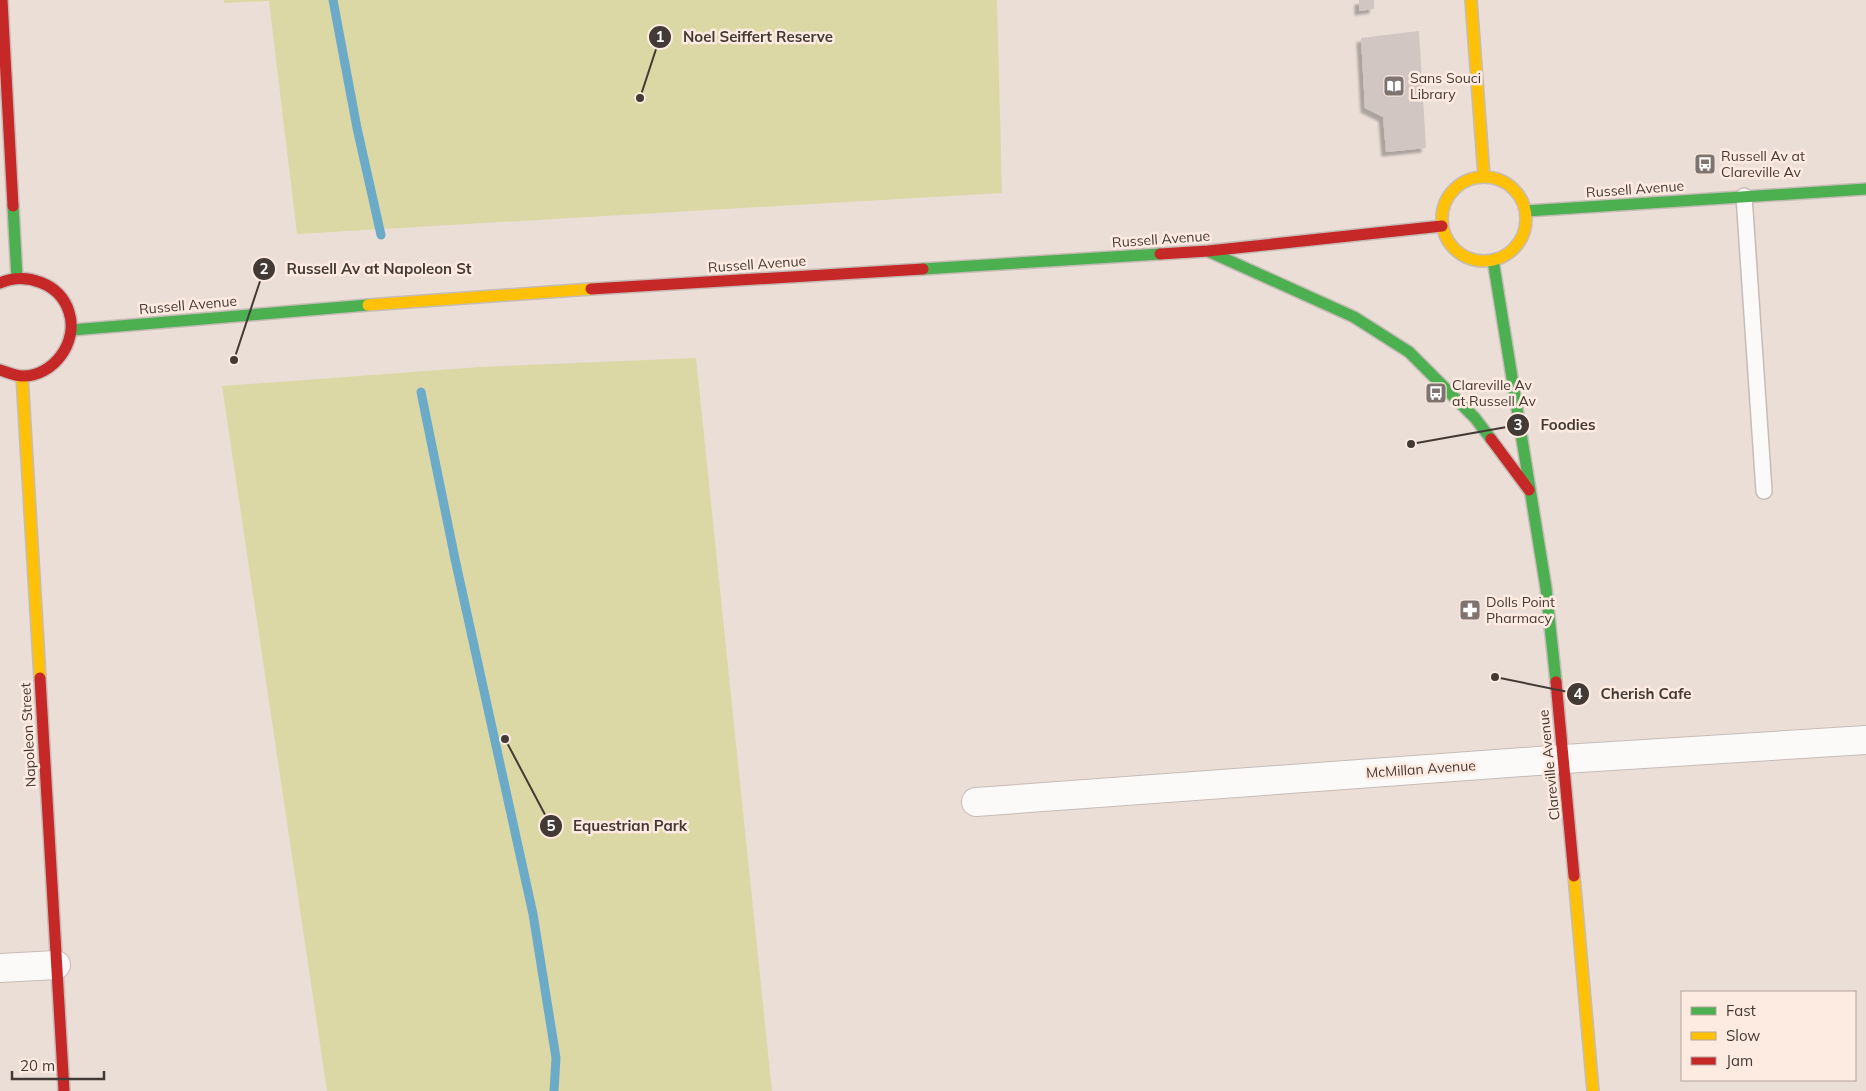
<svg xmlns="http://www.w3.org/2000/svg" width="1866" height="1091" font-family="Mulish,sans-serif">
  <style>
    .green { fill: #dbd8a5 }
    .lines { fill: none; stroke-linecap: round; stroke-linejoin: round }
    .stream { stroke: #6babc8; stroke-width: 9 }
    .building { fill: #d1c6c2; filter: url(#shadow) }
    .lane-casing { stroke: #c6bcb7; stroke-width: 18 }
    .street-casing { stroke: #c6bcb7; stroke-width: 30 }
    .fast-casing { stroke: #c6bcb7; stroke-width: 14 }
    .slow-casing { stroke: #c6bcb7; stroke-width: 14 }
    .jam-casing { stroke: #c6bcb7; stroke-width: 14 }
    .lane { stroke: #fcfaf9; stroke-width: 15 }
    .street { stroke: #fcfaf9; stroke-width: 28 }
    .fast { stroke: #4caf50; stroke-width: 11 }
    .slow { stroke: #ffc107; stroke-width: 11 }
    .jam { stroke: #c62828; stroke-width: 11 }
    .labels { text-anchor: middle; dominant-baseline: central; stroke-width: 5; stroke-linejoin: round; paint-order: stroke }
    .poi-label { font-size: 14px; fill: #433a35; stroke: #fdeae0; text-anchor: start }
    .street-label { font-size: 14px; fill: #433a35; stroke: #fdeae0 }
    .leader { fill: none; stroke: #433a35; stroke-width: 2 }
    .callout-dot { fill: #433a35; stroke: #fdeae0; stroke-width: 2 }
    .mark-label { font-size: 15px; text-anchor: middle; font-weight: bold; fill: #fff }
    .callout-label { font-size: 15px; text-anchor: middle; font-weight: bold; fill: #433a35; stroke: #fdeae0; stroke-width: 5; stroke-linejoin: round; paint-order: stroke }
  </style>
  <defs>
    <filter id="shadow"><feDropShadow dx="-4.5" dy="4.5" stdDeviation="1" flood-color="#0004"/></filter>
  </defs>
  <rect width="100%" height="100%" fill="#ebded7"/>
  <path class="green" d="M224,0h773l5,193 -705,41 -28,-233 -45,2z
    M696,358l76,733h-445l-105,-705 258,-19z"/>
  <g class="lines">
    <path class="stream" d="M333,0l24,128 24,107
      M421,392l34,167 78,355 23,144 -2,33"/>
  </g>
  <path class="building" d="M1359,0h15v9l-15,2z
    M1419,31l7,117 -40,4 -3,-35 -18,-9 -4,-70z"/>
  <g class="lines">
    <g class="lane-casing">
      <path id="lane" d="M1744,196l20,295"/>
    </g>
    <g class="street-casing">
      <path id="street" d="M976,802l588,-43 302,-19
        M0,968l56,-3"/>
    </g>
    <g class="fast-casing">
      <path id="fast" d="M13,206l4,72
        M1526,211l340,-22
        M1210,252l144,65 55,35 66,66 16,21
        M1493,260l53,328 10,94
        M923,269l237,-15
        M72,330l296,-25"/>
    </g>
    <g class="slow-casing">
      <path id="slow" d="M1471,0l13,176
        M1442 219a42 42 0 1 1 84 0a42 42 0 1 1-84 0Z
        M368,305l223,-16
        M22,376l18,302
        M1574,876l19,215"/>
    </g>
    <g class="jam-casing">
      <path id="jam" d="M2,0l11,206
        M1160,254l48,-3 234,-25
        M0,283c26,-11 60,0 69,29 10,30 -16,65 -47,64 -7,0 -15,-4 -22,-6
        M591,289l332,-20
        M1491,439l38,51
        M40,678l24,413
        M1556,682l18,194"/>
    </g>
    <use href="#lane" class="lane"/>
    <use href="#street" class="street"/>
    <use href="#fast" class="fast"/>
    <use href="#slow" class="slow"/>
    <use href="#jam" class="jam"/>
  </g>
  <defs>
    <g id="library-square" transform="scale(1.125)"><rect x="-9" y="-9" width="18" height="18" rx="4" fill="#7e736e" stroke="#fdeae0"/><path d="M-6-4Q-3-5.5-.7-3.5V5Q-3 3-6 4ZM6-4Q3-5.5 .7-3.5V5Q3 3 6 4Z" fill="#fff"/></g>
    <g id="bus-square" transform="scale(1.125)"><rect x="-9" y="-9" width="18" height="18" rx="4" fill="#7e736e" stroke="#fdeae0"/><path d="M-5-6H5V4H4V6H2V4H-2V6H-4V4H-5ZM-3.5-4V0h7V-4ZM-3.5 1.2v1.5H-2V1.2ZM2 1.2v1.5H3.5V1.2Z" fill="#fff"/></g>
    <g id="pharmacy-square" transform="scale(1.125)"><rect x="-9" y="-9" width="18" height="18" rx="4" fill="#7e736e" stroke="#fdeae0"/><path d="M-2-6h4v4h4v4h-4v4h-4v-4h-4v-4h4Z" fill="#fff"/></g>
  </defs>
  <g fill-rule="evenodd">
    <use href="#library-square" x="1394" y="86"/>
    <use href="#bus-square" x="1705" y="164"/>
    <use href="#bus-square" x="1436" y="393"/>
    <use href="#pharmacy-square" x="1470" y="610"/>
  </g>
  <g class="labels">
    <g class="poi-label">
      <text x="1410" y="78">Sans Souci<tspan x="1410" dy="16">Library</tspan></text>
      <text x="1721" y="156">Russell Av at<tspan x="1721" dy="16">Clareville Av</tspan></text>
      <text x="1452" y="385">Clareville Av<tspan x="1452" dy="16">at Russell Av</tspan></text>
      <text x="1486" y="602">Dolls Point<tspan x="1486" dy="16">Pharmacy</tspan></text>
    </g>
    <g class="street-label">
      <text transform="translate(1635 189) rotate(-4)">Russell Avenue</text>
      <text transform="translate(1161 239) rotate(-4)">Russell Avenue</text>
      <text transform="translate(757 264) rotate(-4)">Russell Avenue</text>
      <text transform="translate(188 305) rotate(-5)">Russell Avenue</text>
      <text transform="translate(28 735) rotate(-93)">Napoleon Street</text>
      <text transform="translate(1549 765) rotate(-96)">Clareville Avenue</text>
      <text transform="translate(1421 769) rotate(-4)">McMillan Avenue</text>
    </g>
  </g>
  <path class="leader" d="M640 98L660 37M234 360L264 269M1411 444L1518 425M1495 677L1578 694M505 739L551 826"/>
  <g class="callout-dot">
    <circle cx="640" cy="98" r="5"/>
    <circle cx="234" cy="360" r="5"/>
    <circle cx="1411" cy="444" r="5"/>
    <circle cx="1495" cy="677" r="5"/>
    <circle cx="505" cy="739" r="5"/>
    <circle cx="660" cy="37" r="12"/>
    <circle cx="264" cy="269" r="12"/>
    <circle cx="1518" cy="425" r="12"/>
    <circle cx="1578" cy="694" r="12"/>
    <circle cx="551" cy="826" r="12"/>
  </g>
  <g class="mark-label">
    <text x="660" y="42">1</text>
    <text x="264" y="274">2</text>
    <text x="1518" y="430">3</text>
    <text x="1578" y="699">4</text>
    <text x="551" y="831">5</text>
  </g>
  <g class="callout-label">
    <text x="758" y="42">Noel Seiffert Reserve</text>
    <text x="379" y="274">Russell Av at Napoleon St</text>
    <text x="1568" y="430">Foodies</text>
    <text x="1646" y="699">Cherish Cafe</text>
    <text x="630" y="831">Equestrian Park</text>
  </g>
  <rect x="1681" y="991" width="175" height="90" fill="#fdeae0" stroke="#b3a49c"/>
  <rect x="1691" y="1007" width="25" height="8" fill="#4caf50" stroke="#b3a49c"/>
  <text x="1726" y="1016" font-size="15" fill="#433a35">Fast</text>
  <rect x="1691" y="1032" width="25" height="8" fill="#ffc107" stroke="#b3a49c"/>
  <text x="1726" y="1041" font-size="15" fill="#433a35">Slow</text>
  <rect x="1691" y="1057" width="25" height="8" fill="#c62828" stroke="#b3a49c"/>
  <text x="1726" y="1066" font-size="15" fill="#433a35">Jam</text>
  <path d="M12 1071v8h92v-8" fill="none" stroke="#433a35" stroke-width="2.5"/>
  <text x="20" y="1071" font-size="15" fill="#433a35" stroke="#fdeae0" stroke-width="4" paint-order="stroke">20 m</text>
</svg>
